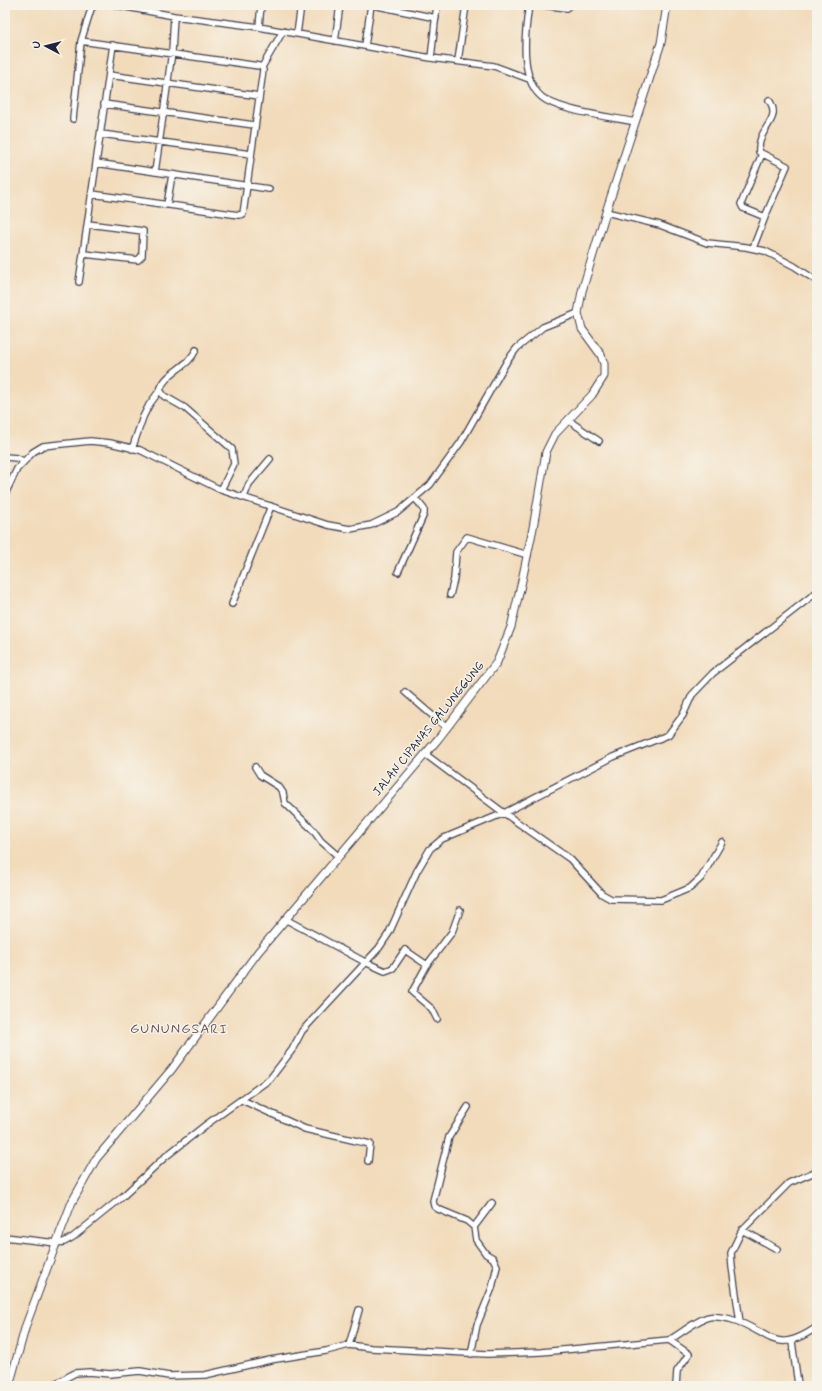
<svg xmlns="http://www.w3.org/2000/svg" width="822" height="1391" font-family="Mynerve,sans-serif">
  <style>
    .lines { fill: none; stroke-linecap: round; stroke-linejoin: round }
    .minor-casing { stroke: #413e4e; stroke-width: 8 }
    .tertiary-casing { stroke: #413e4e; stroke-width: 9 }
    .minor { stroke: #fff; stroke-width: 5.5 }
    .tertiary { stroke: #fff; stroke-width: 7 }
    .labels { text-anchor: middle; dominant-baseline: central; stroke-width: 3; stroke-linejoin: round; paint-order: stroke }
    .street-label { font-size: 12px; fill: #22223b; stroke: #f7f3e8 }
    .quarter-label { font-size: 14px; letter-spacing: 1px; fill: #674e5a; stroke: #f7f3e8 }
  </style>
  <rect width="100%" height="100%" fill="#f7f3e8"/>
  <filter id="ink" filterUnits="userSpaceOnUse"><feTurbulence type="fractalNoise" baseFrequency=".025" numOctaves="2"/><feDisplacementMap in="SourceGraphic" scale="8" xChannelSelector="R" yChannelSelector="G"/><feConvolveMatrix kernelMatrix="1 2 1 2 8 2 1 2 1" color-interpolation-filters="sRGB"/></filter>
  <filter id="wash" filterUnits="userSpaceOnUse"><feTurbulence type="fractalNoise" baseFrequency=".012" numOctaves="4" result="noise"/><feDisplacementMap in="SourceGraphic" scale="16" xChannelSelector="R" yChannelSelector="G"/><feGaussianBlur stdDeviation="0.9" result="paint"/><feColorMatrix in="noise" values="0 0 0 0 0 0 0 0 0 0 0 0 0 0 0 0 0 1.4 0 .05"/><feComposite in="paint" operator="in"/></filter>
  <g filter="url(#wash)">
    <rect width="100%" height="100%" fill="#f2dbbb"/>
  </g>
  <g filter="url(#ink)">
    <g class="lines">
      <g class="minor-casing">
        <path id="minor" d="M116,5l58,11 85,11 172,31 63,8 35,13
          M373,5l63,13
          M529,5c-4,26 -11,79 17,95 21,12 64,17 89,22
          M542,5l25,3 3,-3
          M259,27l2,-22
          M297,34l4,-29
          M81,41l178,25 3,1 1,3 -20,144 -4,1 -147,-21
          M335,41l5,-36
          M365,46l6,-41
          M431,58l6,-53
          M458,61l8,-56
          M262,67l21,-36
          M109,75l150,21
          M104,104l150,21
          M73,119l8,-78 10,-32 4,-4
          M101,134l150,20
          M762,154l-21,50 2,4 22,9
          M96,163l173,26
          M155,172l17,-120 2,-36
          M167,205l5,-30
          M606,212l54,13 47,18 39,4 19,4 29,15 23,15
          M753,248l12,-31 22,-51 -28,-14c-2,-25 24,-31 10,-52
          M84,254l54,6 4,-4 1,-25 -55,-7
          M79,282l34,-237
          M196,350c-8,18 -30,21 -36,40l4,6 21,12 47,41 2,15 -13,26
          M568,420l31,21
          M132,449l11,-32 6,-12 11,-15
          M5,457l12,1 6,3
          M5,494l12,-25 16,-17 10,-6 47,-5 20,2 30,7 81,40 107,35 22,4 21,-4 27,-13 32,-27 31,-43 46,-81 10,-13 26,-21 35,-14
          M244,497l5,-13 21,-25
          M398,572l26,-58v-5l-9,-11
          M450,595l4,-16 2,-27 11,-15 61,18
          M232,604l39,-98
          M405,692l42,36
          M425,754l79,59 66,46 32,35 9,5 50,1 29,-12 11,-10 21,-36
          M255,767l5,8 19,12 4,6 2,10 28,27 8,11 17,15
          M285,919l80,43 20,9 8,-3 12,-18 22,15 25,-33 8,-22
          M427,965l-15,27 20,17 5,10
          M242,1100l63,29 65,15 -2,17
          M468,1107l-19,30 -16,64 1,5 4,3 29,12 7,6 2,13 10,14 7,4 4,8 -5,22 -15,37 -6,29
          M474,1227l18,-24
          M742,1230l47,-47 28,-12
          M5,1237l51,6 8,-1 9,-5 48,-39 44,-41 42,-33 63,-45 22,-29 10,-19 77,-83 10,-15 28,-62 13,-22 12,-10 62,-26 109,-56 55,-22 15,-20 9,-20 21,-22 104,-81
          M740,1322l-8,-55 -1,-14 11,-23 35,19
          M669,1340l20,14 -12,17 -1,15
          M792,1342l6,42
          M349,1345l10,-35
          M5,1372l7,3
          M51,1386l24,-13 15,-1 20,2 30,-3 29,5 36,-1 65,-15 56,-9 23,-6 22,3 116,6 54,-2 128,-12c12,-6 28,-21 40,-23 6,-2 15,1 21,2 41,11 42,39 87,8"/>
      </g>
      <g class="tertiary-casing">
        <path id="tertiary" d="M9,1386l17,-61 31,-84 15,-39 24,-43 76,-90 86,-117 180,-213 59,-77 14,-35 10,-42 12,-57 13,-76 9,-18 37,-39 12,-19v-12l-3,-9 -19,-26 -4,-16 4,-22 24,-79 55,-169 6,-38"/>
      </g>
      <use href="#minor" class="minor"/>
      <use href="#tertiary" class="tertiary"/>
    </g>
  </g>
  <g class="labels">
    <g class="street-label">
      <text transform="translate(429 729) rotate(-51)">JALAN CIPANAS GALUNGGUNG</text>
    </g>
    <g class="quarter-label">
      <text x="179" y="1029">GUNUNGSARI</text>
    </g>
  </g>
  <rect width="822" height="1391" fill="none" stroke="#f7f3e8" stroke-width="20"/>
  <g transform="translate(46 46) rotate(277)" stroke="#f7f3e8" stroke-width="3" paint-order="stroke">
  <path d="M0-3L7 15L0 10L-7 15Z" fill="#22223b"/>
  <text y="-6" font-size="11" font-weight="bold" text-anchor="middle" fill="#22223b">U</text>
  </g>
</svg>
